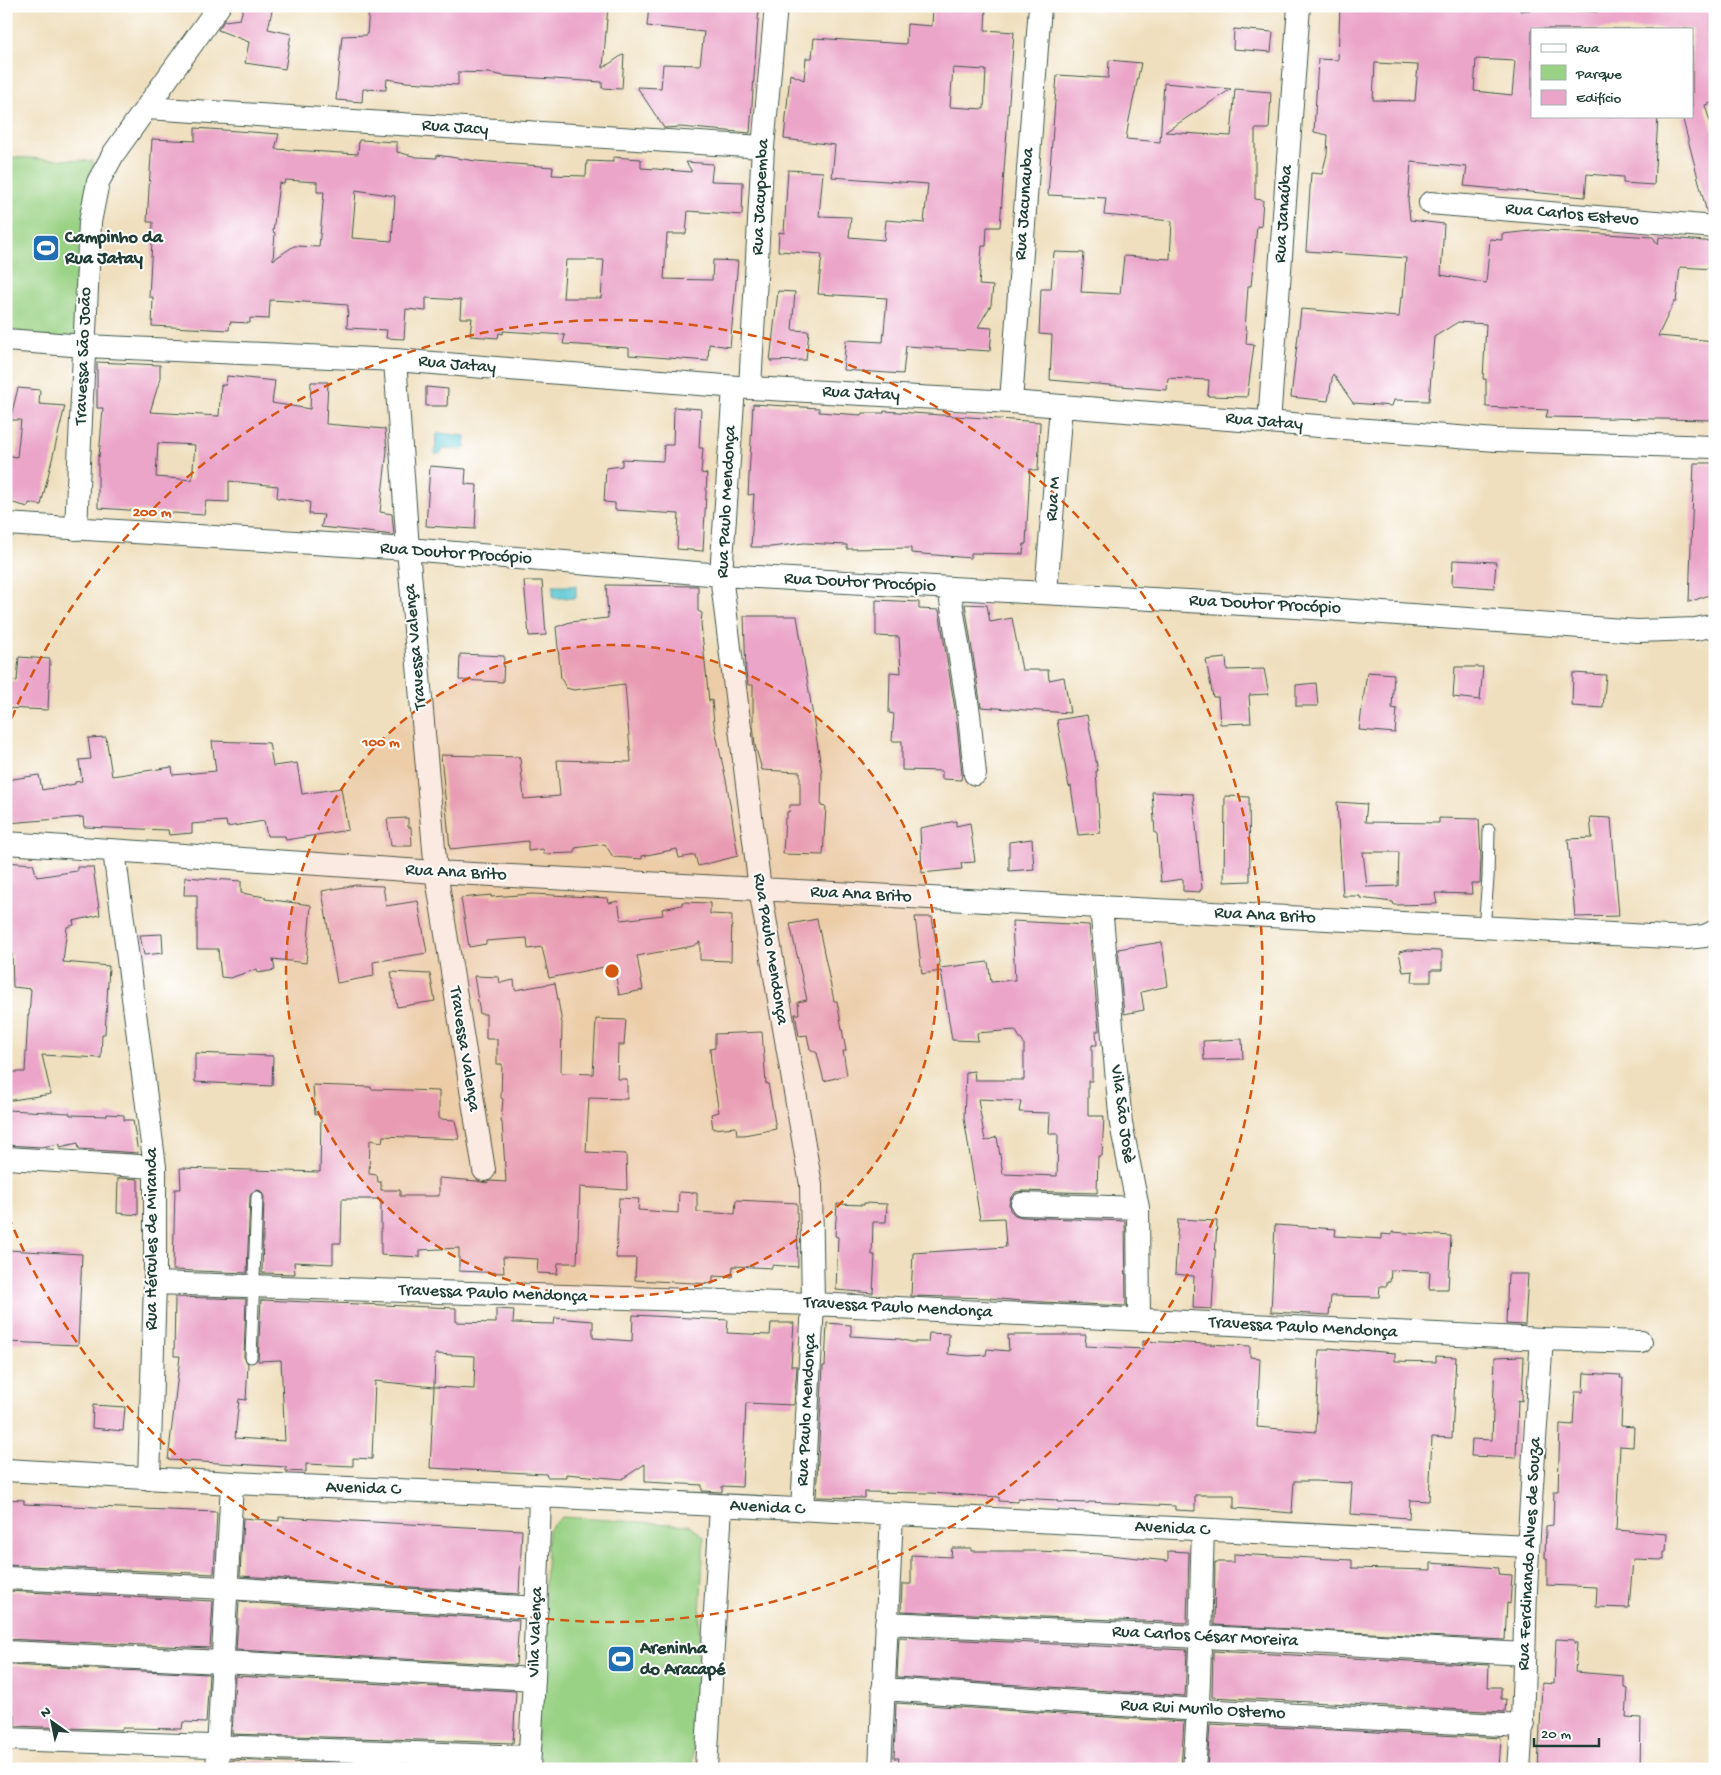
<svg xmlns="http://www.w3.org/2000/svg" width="1721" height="1775" font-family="'Gochi Hand',sans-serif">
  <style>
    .green { fill: #9ad285; stroke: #5c885c }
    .water { fill: #5bc8d2; stroke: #3d8283 }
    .building { fill: #eba5c9; fill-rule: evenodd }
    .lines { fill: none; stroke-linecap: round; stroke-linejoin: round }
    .service-casing { stroke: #3e5549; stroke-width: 13 }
    .minor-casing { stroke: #3e5549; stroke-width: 24 }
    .service { stroke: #fff; stroke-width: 11 }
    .minor { stroke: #fff; stroke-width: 22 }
    .ring { fill: none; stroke: #d45610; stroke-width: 2.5; stroke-dasharray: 9 6 }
    .labels { text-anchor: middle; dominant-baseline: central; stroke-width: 4; stroke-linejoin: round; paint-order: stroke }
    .street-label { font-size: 18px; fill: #1f3d34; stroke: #fff }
    .poi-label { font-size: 18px; font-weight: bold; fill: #1f3d34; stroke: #fff; text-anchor: start }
    .centre { fill: #d45610; stroke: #fff; stroke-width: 2.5 }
    .ring-label { font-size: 15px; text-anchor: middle; font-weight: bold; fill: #d45610; stroke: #fff; stroke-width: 4; stroke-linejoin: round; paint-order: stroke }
  </style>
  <rect width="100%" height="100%" fill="#fff"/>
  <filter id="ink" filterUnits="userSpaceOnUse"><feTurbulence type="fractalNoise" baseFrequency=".02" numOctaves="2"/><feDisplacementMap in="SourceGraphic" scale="10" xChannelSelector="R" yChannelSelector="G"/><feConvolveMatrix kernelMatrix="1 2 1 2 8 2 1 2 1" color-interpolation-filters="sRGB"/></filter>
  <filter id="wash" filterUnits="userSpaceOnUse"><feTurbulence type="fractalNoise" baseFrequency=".0096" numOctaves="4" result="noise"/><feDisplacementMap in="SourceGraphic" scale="20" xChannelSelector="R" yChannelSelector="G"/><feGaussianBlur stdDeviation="1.12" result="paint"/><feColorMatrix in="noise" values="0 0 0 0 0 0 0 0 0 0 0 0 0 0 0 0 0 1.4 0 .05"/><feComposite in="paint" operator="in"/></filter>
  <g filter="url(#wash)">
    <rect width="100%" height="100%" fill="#efdfbe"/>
    <path class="green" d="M6,157l87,4 -15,178 -72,-5z
      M562,1517l125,8 4,1 13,11 -12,232h-157l13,-239z"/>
    <path class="water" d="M440,433l25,3v11l-3,3 -18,-2 -4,6h-5l1,-19z
      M553,586h23v12h-23z"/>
    <g id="blocks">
      <path class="building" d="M244,6h29l-5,23 23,5 -6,35 -40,-6 4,-21 -31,-12 6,-9 16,-2z
        M391,6h217l-5,62 21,-14 -2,35 -20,-1v-6l-97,-6 -16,-3 -31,-1v13l-52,-3 -19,-3 -1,11 -23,-1 -1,13 -26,-2 6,-64 25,-1 2,-28 22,2z
        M649,6h110l-9,127 -70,-6 -16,1 -27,-41 24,1 2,-24 37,1 4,-33 -57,-6z
        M933,6h53l-1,24 29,2 -14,195h-13l-1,19h-4l-3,39 14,1 -2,19 -13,22 14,1 -2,23 -84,-5 -3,28 -60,-4 3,-30 37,2 4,-44 -69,-4 4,-40 -44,-3 1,-19 5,1 4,-63 35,2 -4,44 32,1 -2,20 35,3 2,-20 38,3 4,-39 -96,-7 3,-32 -51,-6 6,-65 14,6 2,-22h6l2,-20 92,6 1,-20 25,2zM953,68l33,2 -2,39 -34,-2z
        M1340,6h180v5l20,-2 57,3 1,-6h65l52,5v91l-10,3 10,33v76l-8,-1 -25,-97h10v-87h-160v87h126l-4,69 -31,-2v-6l-36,-3 -2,23 -121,-11 3,-19 -56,-5 -3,38 2,20 34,4 -3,51 45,8 4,-44 12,1v-6l39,-4 112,7 5,8 1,-8 56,5v27l-35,-2 -4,35h-2l-16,34 57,5v79l-169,-3 2,-7 -62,-3v-28h-3l3,-55 -28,-2 -24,15 -5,64 -35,-1 -2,6 -39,-3 -20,-29 -5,27 -37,-4 10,-88 98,8 2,-20 2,1 3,-40 -100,-7 5,-78 11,1 5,-20 1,-19 -14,-3 4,-73 20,1zM1476,59l39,2 -3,34 -38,-4zM1375,63l43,2 -3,36 -42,-1z
        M1234,29l39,3 -2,20 -38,-3z
        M1109,60l32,3 -12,57 -3,19 34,3 4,-59 67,6 -66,43 66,4 4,-47 36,3 -2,37h-14v70l8,1 -2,27 -4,-1 -6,60h-3l-3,44h2l-1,14 8,1 -7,52 -39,-1 1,-16 -41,-2 -1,12 -117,-10 2,-45 -13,-1 2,-45h10l3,-37 30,1 -3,39 39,2 4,-38 46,3 2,-38 -68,-6 2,-17 -58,-3 9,-120 51,3z
        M195,128l84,6 -4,15 83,5 1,-14 38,2v10l20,5 20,1v-3l39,6 77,6 -1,8 34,1 1,-15 26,1v-5l28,2v9l15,1 35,3v-2l-5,-8 27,2 -2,17 32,1 -1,33 -54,-4 -2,23h-19l-3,45 48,1 1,-20 25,1 -8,86 -21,-3 -1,17 -79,-6v-7l-66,-4 2,-9 -62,-4v3l-4,-1 -1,5 -28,-2 2,-18h-12l1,-18 -35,-2v13l-20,-2 -2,30 -18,-1 1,-8 -40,-2 1,-23 -59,-4 -19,-1 -1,19 -19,-1v5l-20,-1 -1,8 -77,-4 1,-29h-4l4,-75h-6l5,-83 43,2zM285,180l32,2v10h7l-5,55 -25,-1 -21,14 2,-27 -2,-1 6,-49 5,1zM356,190l39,6 -3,45 -40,-3zM566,260h38l-3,38h-38z
        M778,291l17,1 -3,38 17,1 -3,29 -36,1z
        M97,362l63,3v14l-10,33 69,4 2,-31h5l1,-9 48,5 -3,22 38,6 1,-27h17l-2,42 59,5 2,22 -7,61 12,2 2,21 -73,-8 3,-12 -15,-1 1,-12 -33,-4 1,-12 -30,-3 -19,-2v21l-23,-1 -2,14 -106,-7v-54l1,3 4,-49h-6zM158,443l37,2 -3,35 -36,-3z
        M426,387l22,2 -1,17h-21z
        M18,388l22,2 -1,14 26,2 -24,99 -12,-2 -1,4 -22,-6v-46l11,2 4,-37h-11z
        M753,404l66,4v4l42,3 1,-2h22v-2l156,11 -2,49 -8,-2 -4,75h-2l-1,10 -52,-1v5l-60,-5v-5l-64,1v-4l-43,-2 -33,4h-20l3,-53 -6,1z
        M674,407l27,2 -2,39h4l-2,25 6,1 -4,77 -26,-2 2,-35 -64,-4v-7l-11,-1 2,-34 16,-2v-7l41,2 1,-16h9z
        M1694,463h21v130l-26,9z
        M430,466l36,3 -1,15 12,1 -2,44 -49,-3z
        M1453,560l43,2 -2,26 -42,-3z
        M524,581h18l4,54 -17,1z
        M606,585l92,1v25l4,2 -1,11 8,77 3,-1 2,24 13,61 11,71 -40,10 -3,-11 -16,3 -2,-9 -35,7v3l-29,-2 -8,-13 -30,4v5l-31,1 -1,-5 -15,2v-10l-78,8 -9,-94 79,2 -2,1h2l4,41 36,-3 -3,-36 74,2 -6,-78 -51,6 -8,-2 -5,-10 -5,-51 14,-5 38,-4z
        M876,600l43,2v7l20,1 17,106 6,58 -1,6 -19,-1v-8l-40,-1v-29h-10l2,-27 -5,-1 1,-41 11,1 -2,-36 -23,-1z
        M965,604l22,1 3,17 22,-4 10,52h26l1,10 15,-3 6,36 -89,-6z
        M744,616h53l25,157 -1,33 5,1 -3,48 -40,-1 2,-36h2v-6h2l1,-7h10v-33l-38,-2 -7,-25 -2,-21v-39h-5l-2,-12z
        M460,654l44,2 -1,26 -44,-2z
        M19,657l31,2 -2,51 -42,-2v-26l11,-1z
        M1226,658l1,12 37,-1 5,25 -20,1 2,28 -31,1 -2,-27h-5l-7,-37z
        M1455,667h28l-3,33 -27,-3z
        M1367,672l27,2 -2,34 5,1 -2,24 -36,-3z
        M1573,673l33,2 -3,33 -31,-2z
        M1316,683l2,23h-22v-21z
        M1087,715l11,56h-2l4,62 -22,2 -7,-49 -2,1 -12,-67z
        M106,737l6,39 60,-9 1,8 43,-4 -4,-30 57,2 4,23 24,-3 5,31 39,-6 7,42 -62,10 -1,-4h-18l-3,-15 -37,6 -1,-6 -34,3v9l-23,2 -1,-5 -84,-3 -1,-10 -75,6 -2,-43 33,-5 3,15 33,-6v-2l7,-1 -3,-21 12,-1 -3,-21z
        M1152,792l41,2 9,95 -2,1v2l-17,-1v-12l-22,3 -4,-49h-2z
        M1225,796l24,1 1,84 -26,1z
        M1337,802l30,2 -2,18 74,1v-5l40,1 2,39 -1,25h-9l1,11 -37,-1 2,11 -43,1 -1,-3 -33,-4v-2h-17zM1363,852h36l-1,34 -31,1z
        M1590,817l21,1 8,98 -44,1 -7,-78 24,-1z
        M408,818v9h3l1,19h-21l-4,-27z
        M956,821v5l14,-3 5,39 -14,1 1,6 -40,4 -2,-45z
        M1032,839l2,30 -25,2v-29z
        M6,862l27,2 4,13 40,-6v-4h16l7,48 -27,6 1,4 -7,2 -4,35 46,4 -4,68h-3l-1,24 -59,-3 9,39 -45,7v-19h4l-1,-10h16l3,-57h1l2,-26 -18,-2 -1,-33h-4l-2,-9z
        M185,877l56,4v12l24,4v2l46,6 -5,58 -33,-4 2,11 -17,3 -1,-4 -27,9 -9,-1 -3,-28h-21v-54h-13z
        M356,885l27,1 3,20 32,-5 9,52 -54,9 1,14 -37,7 -15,-92z
        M533,894l75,4 1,5 9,-2 3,19 42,-5 -1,-6 20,-4v-3l28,1v11l22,1 -1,46 -31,-1v-18l-7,4 -56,10 6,34 -24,5 -5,-30 -65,13 -7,-31 -14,2 -1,-11 -41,3v3l-17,3 -8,-49 30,-3v2z
        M915,917h17l8,51 48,-6 3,20 24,-2 -3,-59 77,4 10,106h-3l1,14h-5v36h-4v35h16l-2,40h-4l-1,37 -75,-2 -6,1 -5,5 -2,7 1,6 5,5 7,2 103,4 1,85 -104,-5 -33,-3 -78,-2 2,-43 93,-6 -2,-29 -24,1 -16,-101 2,-46 8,-1 1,9h49v-36l-9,-14 -38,3 1,8 -26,-1 -11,-69 -19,3zM978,1099l43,2 -2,11 31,1 -1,21h9l-1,42 -54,-2 -6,-37 -12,4z
        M817,919l17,82h3l9,50h-3l4,24 -23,6 -7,-28 -7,-4 -3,-14 -8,1 -4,-22h4l-1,-12 9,-2 -17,-76z
        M162,934l1,19 -19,2 -4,-20z
        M1162,942l6,44 -27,6 3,18 -20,4 -6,-65z
        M1408,950l34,1v19h-11v12h-19l1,-11 -10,1 -4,-20z
        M391,972l39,2 5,27 -38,6z
        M474,976l25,1 1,6 14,-3 1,10 40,-7 7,40 -1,50 32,1 3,-55 30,1 -2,25h-6l-1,34h10v20l-38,-1 -3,54 40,2 1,36 -47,-3 -3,76h-19l-1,11 -20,-1 1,-14 -35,-2 1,16 -45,-2v-23l-39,2v7l-39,-2v-56h-39l-1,44h-8v21l-39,-2 1,12 -33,-1 2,-76 -3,-6 -4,-1 -6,3 -1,4 -3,76 -74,-3 2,-81h6l-1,-21 140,4 1,-56 -6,-2 -2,-29 58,2v2l68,2v28l16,1 4,19 -76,-3 -1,6 -12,-2 -1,34 8,1 1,7h3v8h19v6h39v-18l38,3 9,2 4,-2 16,1 -4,-60h-1l2,-23 -2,-1 1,-34h-5v-25h-11v-25h-6z
        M762,1032l4,52 2,-1 8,46 -32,6h-7l-1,-8 -23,2 -2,-15 8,-2 -7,-41 -2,-22 5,-1v-14z
        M1242,1039l1,20 -39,1 -1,-19z
        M195,1053l78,3 -1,30 -77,-4z
        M6,1110l64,3v2l37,1v-2l17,1v5h9l5,33 -59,-4 -1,-6 -18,4v-3l-19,3 -35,-2z
        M118,1178l20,1v36l-21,-2z
        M679,1192l18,1v19l38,2 1,-14 61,3 1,64 -26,-2v3l-39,-2 -1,11 -19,-1v8l-78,-4 1,-22h-20l3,-60 20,1 -1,11 40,3z
        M864,1203l23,1 -1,18h-13l-1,33h3l-2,38 -37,-3 2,-53 -3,-1 2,-32 27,1z
        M1178,1219l39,2 -5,88 -19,-1 1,-32 -19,-2z
        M1275,1225l61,4 -1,7 47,3v-5l10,1v-3l59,4 -3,53h-19l1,-17 -39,-2 -1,12h-3v4h-7l-1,11 -48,-1 -2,19 -58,-3z
        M6,1250l76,4 -4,91 -72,-3z
        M1508,1274h20l-3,51 -19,-1z
        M175,1297l71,2 -2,58 4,7 -2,36 -7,-1 -4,39 50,3 -4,-81 -23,1 3,-61 195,8v14l40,1v-14l18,1 -1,13 41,1 1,-6 38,3v17l39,3 1,-26 95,5 -1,13 43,2 1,-12h23l-3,43h6l-3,39 -48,-2 -4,84 -20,-1v6l-20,-1v-6l-57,-3v-18l-23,15 -56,-5v3h-19l-1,-3 -116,-6 4,-81 40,2 1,-33 -40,-2 -1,33 -59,-6 -3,78 -19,-1v8l-47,-2v8l-20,-1v-4l-118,-7 12,-104h-6z
        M827,1323l24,2v11l49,3 11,3h17l1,-9 20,1 -1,20 21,2 17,-1 1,-6 22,2 -1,-16h78l-1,11 58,3v-8l107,5v11l10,1 -3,69 59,5 3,-82h9l1,-2 29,3 1,-1 36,3v8l41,1v-6l20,1 -4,81 -20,-1 -3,64 -19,-1 -1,18 -59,-4 2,-31 -37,-2h-21l-2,32 -58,-5v-13h-39v16l-20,-1v-4l-86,-4v1l-32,-1v-2l-39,-2v4l-19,-1v-4l-69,-4 -65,-1v6l-49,-1 7,-131h2z
        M1524,1356l-2,45 -4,-1 -2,58 -45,-2 1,-17 20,1 3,-83z
        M1584,1373l37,2 -1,3h3l-2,48 13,1 -1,20 -13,-1 -4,84 51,4 -1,18h-2v8l-31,-1 -4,49 -33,-1 1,-20 -50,-2v-27h-2l1,-32 7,-1 1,-34h4l2,-67 13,1 2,-33h8z
        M93,1405l32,2 -2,24 -31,-3z
        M6,1499l18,1v4l193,8 -3,62 -208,-9z
        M279,1517l243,13 -3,64 -279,-18 3,-58 36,3z
        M952,1548h19v3h68l60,3 69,7v-10l21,1 -2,71 -286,-12 1,-27h9v-29l40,2z
        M1234,1554l118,6v8l79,2v-7l68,5 -1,6 14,1 -2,29 -3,-1 -2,37 -291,-15 1,-63h19z
        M6,1591l207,10 -3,47 -204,-9z
        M239,1602l280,18 -3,45 -280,-15z
        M899,1637l288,13 -2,46 -288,-19z
        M1556,1639l18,1v3h3l-2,29 49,4v12l4,1 -2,28 15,1 -1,51h-102l4,-86 12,1z
        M1213,1651l276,14 -1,22h13v12h5l-1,13 -293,-15z
        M6,1665l203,9 -3,49 -23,-1 -1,7 -60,-1v2l-107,-4v-11l-9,-1z
        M235,1676l281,15 -3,52 -281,-9z
        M896,1703l288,19 -3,47h-61l-32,-3v3h-65l-125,-6 1,-5h-5z
        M1210,1724l291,14 -2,31h-292z
        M231,1760l258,9h-259z"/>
    </g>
  </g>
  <g filter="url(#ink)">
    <use href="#blocks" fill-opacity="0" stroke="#3e5549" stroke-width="1"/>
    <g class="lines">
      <g class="service-casing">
        <path id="service" d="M1484,928l4,-50 1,-48
          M251,1357l6,-160"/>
      </g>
      <g class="minor-casing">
        <path id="minor" d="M147,108l616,39
          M1430,203l285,24
          M6,340l79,6 310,14 355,28 261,14 485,38 219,7
          M395,360l13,189 28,323 48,298
          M734,387l-13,188 39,314 51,296 2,119 -11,206
          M750,388l13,-241 13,-141
          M1011,402l29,-396
          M1269,423l30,-417
          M6,524l402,25 313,26 591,33 325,23 59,-2 19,-4
          M76,529l14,-307 8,-40 16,-29 105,-147
          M949,588l20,126 6,60
          M1046,592l15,-186
          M6,843l430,29 1251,66 18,-2 10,-5
          M114,851l41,316v116l-6,196
          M1101,907l20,217 17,84 1,112
          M6,1158l149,9
          M1022,1204l116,4
          M155,1283l658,21 729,35 99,3
          M6,1470l226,13 308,13 988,50
          M6,1578l220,10 311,20
          M886,1623l423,19 215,12
          M6,1652l217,10 311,17
          M883,1689l316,21 324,16
          M6,1739l523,18
          M217,1769l15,-286
          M529,1769l5,-90 6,-183
          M706,1769l15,-263
          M880,1769l12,-255
          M1194,1769c7,-80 6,-159 9,-239
          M1519,1769c5,-60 5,-119 7,-179 4,-84 10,-167 16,-251"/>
      </g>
      <use href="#service" class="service"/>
      <use href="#minor" class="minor"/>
    </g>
  </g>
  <circle cx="612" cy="971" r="326" fill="#d45610" fill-opacity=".12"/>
  <g class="ring">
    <circle cx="612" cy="971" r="326"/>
    <path d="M6 732A651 651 0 1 1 6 1210"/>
  </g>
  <defs>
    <g id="stadium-square" transform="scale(1.4375)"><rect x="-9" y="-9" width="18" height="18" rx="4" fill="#1f6fb2" stroke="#fff"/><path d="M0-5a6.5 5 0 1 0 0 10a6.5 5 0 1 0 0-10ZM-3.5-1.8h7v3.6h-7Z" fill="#fff"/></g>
  </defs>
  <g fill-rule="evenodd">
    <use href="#stadium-square" x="46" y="248"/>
    <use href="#stadium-square" x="621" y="1659"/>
  </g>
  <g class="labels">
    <g class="street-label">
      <text transform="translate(455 128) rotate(4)">Rua Jacy</text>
      <text transform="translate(761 197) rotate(-87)">Rua Jacupemba</text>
      <text transform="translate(1025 204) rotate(-86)">Rua Jacunauba</text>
      <text transform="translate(1284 214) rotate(-86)">Rua Janaúba</text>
      <text transform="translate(1572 215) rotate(5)">Rua Carlos Estevo</text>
      <text transform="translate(84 356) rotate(-88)">Travessa São João</text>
      <text transform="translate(457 365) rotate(5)">Rua Jatay</text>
      <text transform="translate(861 394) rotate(3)">Rua Jatay</text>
      <text transform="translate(1264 422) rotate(5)">Rua Jatay</text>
      <text transform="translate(1054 499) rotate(-85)">Rua M</text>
      <text transform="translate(727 502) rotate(-87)">Rua Paulo Mendonça</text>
      <text transform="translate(456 554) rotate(4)">Rua Doutor Procópio</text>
      <text transform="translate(860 583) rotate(3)">Rua Doutor Procópio</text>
      <text transform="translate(1265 605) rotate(3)">Rua Doutor Procópio</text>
      <text transform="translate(416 647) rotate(-95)">Travessa Valença</text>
      <text transform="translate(456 873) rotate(3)">Rua Ana Brito</text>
      <text transform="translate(861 895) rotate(3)">Rua Ana Brito</text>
      <text transform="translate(1265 916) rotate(3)">Rua Ana Brito</text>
      <text transform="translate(770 949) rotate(81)">Rua Paulo Mendonça</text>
      <text transform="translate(464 1049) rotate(81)">Travessa Valença</text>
      <text transform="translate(1122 1114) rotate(82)">Vila São Josè</text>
      <text transform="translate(152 1239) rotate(-90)">Rua Hércules de Miranda</text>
      <text transform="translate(493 1294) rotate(2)">Travessa Paulo Mendonça</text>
      <text transform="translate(898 1308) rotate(3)">Travessa Paulo Mendonça</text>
      <text transform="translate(1303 1328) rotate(3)">Travessa Paulo Mendonça</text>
      <text transform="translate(807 1410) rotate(-87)">Rua Paulo Mendonça</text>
      <text transform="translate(363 1489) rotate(2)">Avenida C</text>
      <text transform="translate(767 1508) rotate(3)">Avenida C</text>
      <text transform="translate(1172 1529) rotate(3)">Avenida C</text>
      <text transform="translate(1530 1554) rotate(-87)">Rua Ferdinando Alves de Souza</text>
      <text transform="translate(536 1632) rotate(-88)">Vila Valença</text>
      <text transform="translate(1205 1637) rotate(3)">Rua Carlos César Moreira</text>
      <text transform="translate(1203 1710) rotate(3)">Rua Rui Murilo Osterno</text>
    </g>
    <g class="poi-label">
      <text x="65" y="238">Campinho da<tspan x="65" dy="21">Rua Jatay</tspan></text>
      <text x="640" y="1649">Areninha<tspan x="640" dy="21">do Aracapé</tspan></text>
    </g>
  </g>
  <circle cx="612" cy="971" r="8" class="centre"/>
  <g class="ring-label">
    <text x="152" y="516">200 m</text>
    <text x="381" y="746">100 m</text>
  </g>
  <rect width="1721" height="1775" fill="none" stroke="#fff" stroke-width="25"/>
  <rect x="1531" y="28" width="162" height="90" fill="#ffffff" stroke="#a5b1ae"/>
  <rect x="1541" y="44" width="25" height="8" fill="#ffffff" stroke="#a5b1ae"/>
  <text x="1576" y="52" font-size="15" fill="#1f3d34">Rua</text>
  <rect x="1541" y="65" width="25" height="15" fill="#9ad285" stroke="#a5b1ae"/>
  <text x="1576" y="78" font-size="15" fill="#1f3d34">Parque</text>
  <rect x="1541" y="90" width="25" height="15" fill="#eba5c9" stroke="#a5b1ae"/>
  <text x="1576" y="102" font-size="15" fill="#1f3d34">Edifício</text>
  <g transform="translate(52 1722) rotate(327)" stroke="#ffffff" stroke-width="4" paint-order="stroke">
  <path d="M0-4L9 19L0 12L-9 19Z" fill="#1f3d34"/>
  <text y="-8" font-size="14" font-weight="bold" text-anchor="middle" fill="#1f3d34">N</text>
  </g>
  <path d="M1534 1738v8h65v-8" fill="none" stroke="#1f3d34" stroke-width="2.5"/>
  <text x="1541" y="1738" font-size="15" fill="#1f3d34" stroke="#ffffff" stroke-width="4" paint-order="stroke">20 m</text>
</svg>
